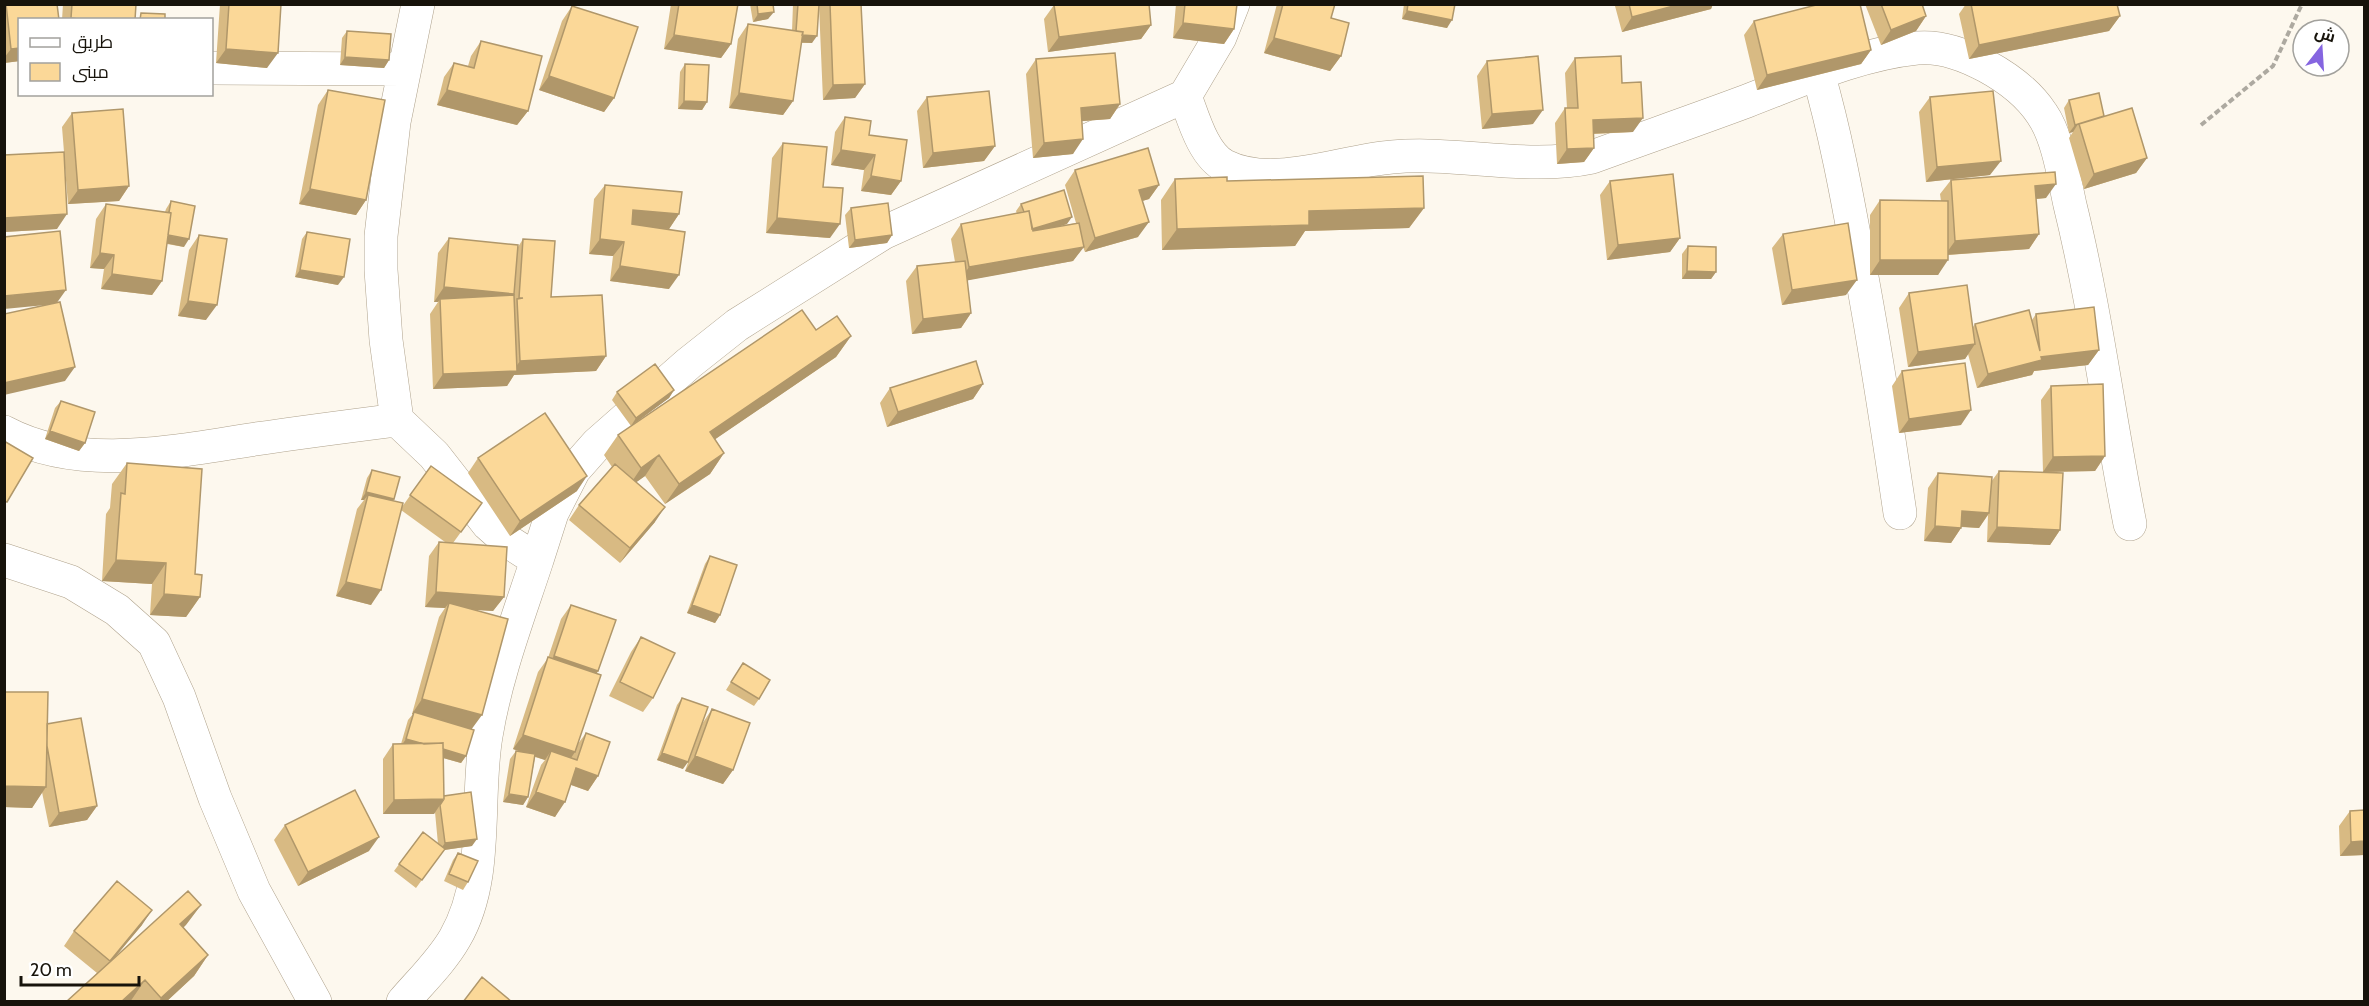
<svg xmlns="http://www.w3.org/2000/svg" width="2369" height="1006" font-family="Cabin,Cairo,sans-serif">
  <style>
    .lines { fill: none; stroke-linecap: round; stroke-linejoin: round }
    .minor-casing { stroke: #afa28c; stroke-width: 34 }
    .path { stroke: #ada9a0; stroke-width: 4; stroke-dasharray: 6 3; stroke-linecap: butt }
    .minor { stroke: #fff; stroke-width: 33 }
    .wall { fill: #d8ba83 }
    .shaded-wall { fill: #b0976a }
    .building { fill: #fbd898; stroke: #b0976a; stroke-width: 1.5 }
  </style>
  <rect width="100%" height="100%" fill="#fdf8ee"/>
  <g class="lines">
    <g class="minor-casing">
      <path id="minor" d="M212,68l191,1
        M1818,73c17,59 28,118 39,178 17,87 30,174 43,262
        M1185,96c8,21 18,59 40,70 47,24 116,-5 167,-9 67,-6 134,14 200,0 52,-19 104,-37 155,-56 55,-21 111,-47 170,-53 42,-4 102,31 125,66 16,23 22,64 28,91 26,106 39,213 60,319
        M4,432c77,41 171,19 252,7 47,-7 94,-13 141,-19
        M4,560l67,22 46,28 37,33 25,54 36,101 39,93 61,111
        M537,560l15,-47 22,-43 23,-26 92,-81 48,-38 146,-92 302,-137 35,-59 13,-33
        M403,1002c17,-20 39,-41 52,-64 35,-60 20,-136 31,-202 10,-61 32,-118 51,-176l-31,-20 -18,-16 -54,-69 -37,-35 -11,-80 -5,-70v-34l13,-114 24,-118"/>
    </g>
    <path class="path" d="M2201,125l72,-59 29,-62"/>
    <use href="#minor" class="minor"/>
  </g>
  <path class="wall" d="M4,4h53l-37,57 -16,2z
    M63,4h73l-1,16h-73z
    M220,4h61l-14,64 -51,-5z
    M671,4h67l-7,40 -10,14 -57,-9z
    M750,4h23l-5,15 -15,3z
    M793,4h68l4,80 -10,14 -32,2 -4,-94 -7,37h-11l-8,58 -10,14 -54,-7 9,-69 10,-15 44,7z
    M1176,4h61l-3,25 -10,15 -51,-6z
    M1277,4h58l-4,14 10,38 -11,15 -66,-18z
    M1404,4h51l-8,24 -45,-9z
    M1616,4h97l-2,5 -89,23 -7,-26z
    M1865,4h57l4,12 -10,15 -35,14z
    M1966,4h5l149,12 -11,15 -140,28 -10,-45z
    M1054,5l97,20 -10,14 -93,13 -4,-33z
    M572,6l42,92 -10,14 -65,-22 23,-69z
    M1754,21l117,29 -10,14 -104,26 -13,-55z
    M347,31l42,29 -5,8 -44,-3 2,-27z
    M481,41l47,70 -11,14 -80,-20 7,-28 10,-14 14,3 3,-10z
    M1575,58l47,25 11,49 -39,2v14l-10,14 -27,2 -2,-41 10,-15h2l-2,-35z
    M1036,59l84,45 -10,15 -28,2 -9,33 -40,4 -7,-84z
    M1487,61l46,63 -51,5 -5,-53z
    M685,64l22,38 -5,8 -24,-1 2,-37z
    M328,90l38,110 -10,15 -57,-11 19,-99z
    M927,97l68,49 -11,15 -61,7 -6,-57z
    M1930,97l60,78 -64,7 -7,-70z
    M2069,100l35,16 43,42 -11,15 -52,16 -15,-51 4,-6 -4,1 -5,-25z
    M72,113l57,73 -10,15 -51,3 -4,-48 -7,73 -53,3v-77l60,-3 -2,-25z
    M845,117l24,18 32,46 -10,14 -30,-4 3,-21 -33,-5 4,-33z
    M783,143l40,44 7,51 -64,-5 6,-75z
    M1075,170l84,15 -10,14 -7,2 -4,36 -53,15 -2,-5 -10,14 -106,19 4,33 -10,15 -49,6 -6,-53 11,-15 38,-4 -4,-23 10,-15 56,-10 -1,-3 5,-7 46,20 -7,2 16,-3 -11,-38z
    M1175,179l52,2 197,27 -15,20 -104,3 -10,15 -133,4 -1,-50z
    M1951,180l95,18 -10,1 3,35 -10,15 -81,6 -10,20h-68v-60l10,-15 61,1 -1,-7z
    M1610,181l70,57 -10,14 -63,8 -7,-65z
    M605,185l74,29 -10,15v60l-59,-8 3,-25 -24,-2 5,-55z
    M171,201l13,46 -17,-3 -5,37 -10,14 -51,-6 3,-20 -14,-1 6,-49 10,-15 59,8 1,-3z
    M851,208l41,27 -5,8 -38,5 -4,-33z
    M307,232l31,53 -43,-8 7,-38z
    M1783,234l63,61 -64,10 -10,-57z
    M199,235l7,85 -28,-4 11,-66z
    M449,238l69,9 5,-8 28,58 55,59 -10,15 -82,4 -7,11 -74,3 -3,-75 8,-12h-4l4,-49z
    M1688,246l28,26 -5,7h-29v-25z
    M1909,293l64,34 2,-3 57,-4 4,-6 63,36 -11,15 -54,6 -2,4 -55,13 -9,-34 -3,5 -57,8 -9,-59z
    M816,330l35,6 -15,21 -121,82 9,14 -14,21 -45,30 -20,-28 -9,6 19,40 -35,41 -51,-43 10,-15 33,-38 -8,-12 14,-20z
    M1902,371l59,54 -62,8 -7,-47z
    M983,384l-10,15 -86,28 -7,-24 10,-15z
    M2051,386l54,70 -10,15 -52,1 -2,-72z
    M674,390l-5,8 -38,28 -19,-26 5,-8z
    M61,401l24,42 -6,8 -34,-12 10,-31z
    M478,458l99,33 -67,45 -42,-63z
    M127,463l68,111 5,23 -14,20 -36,-2 2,-31 -50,-3 4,-67 4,-6 2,-24z
    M431,466l51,37 -29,40 51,54 -11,14 -16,-1 -6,119 -5,27 -5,7 -18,-5 1,38 28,50 -28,4 -28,38 -22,-17 29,-39 15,12 -3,-32 -1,2h-51v-55l10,-15h8l7,-24 5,-6h-1l27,-97 6,-9 -20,-1 4,-51 10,-14h6l-44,-32 -30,95 -35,-9 21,-87 7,-9h-3l6,-22 5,-8 22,29 -1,2 9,6z
    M1999,471l61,59 -10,15 -63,-3 1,-27 -9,13 -18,-1v1l-10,15 -27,-2 4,-53 10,-15 53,9z
    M710,556l10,59 -5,8 -28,-10 18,-49z
    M571,605l27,66 -1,2 -20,72 9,-12 12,43 -10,15 -17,-6 -16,32 -29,-10 15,-42 4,-5 -10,-3 -7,40 -5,8 -20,-3 7,-43 6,-8 5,1 -8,-3 25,-77 10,-14 13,-39z
    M641,637l12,61 -10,14 -34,-16 22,-44z
    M743,663l16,36 -5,7 -28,-16z
    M4,692l43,32 50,82 -10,14 -38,7 -7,-35 -10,16 -28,-1z
    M682,698l1,71 -26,-9 20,-55z
    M712,709l21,61 -10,14 -38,-13 17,-47z
    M2350,811l14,44 -24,1 -1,-30z
    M285,825l84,26 -71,35 -24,-46z
    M458,853l10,29 -5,8 -19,-9 9,-21z
    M201,905l-18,23 25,27 -14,21 -28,26h-100l31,-29 -33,-27 10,-15 68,-6 -26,31z"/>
  <path class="shaded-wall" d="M1681,4h32l-2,5 -89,23 10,-15z
    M1407,11l45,9 -5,8 -45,-9z
    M774,12l-6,7 -15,3 5,-8z
    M1926,16l-10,15 -35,14 10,-15z
    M2120,16l-11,15 -140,28 10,-14z
    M1183,23l51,6 -10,15 -51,-6z
    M1151,25l-10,14 -93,13 11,-15z
    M674,35l57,9 -10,14 -57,-9z
    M796,35l21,1 -5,7 -21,-1z
    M1274,38l67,18 -11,15 -66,-18z
    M20,48v13l-16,2v-5l7,-9z
    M226,49l52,4 -11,15 -51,-5z
    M1871,50l-10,14 -104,26 10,-15z
    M345,57l44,3 -5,8 -44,-3z
    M549,76l65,22 -10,14 -65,-22z
    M865,84l-10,14 -32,2 10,-15z
    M447,90l81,21 -11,14 -80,-20z
    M739,93l54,8 -10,14 -54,-7z
    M684,101l23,1 -5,8 -24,-1z
    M1120,104l-10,15 -39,3 10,-14z
    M1543,110l-10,14 -51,5 10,-15z
    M1643,118l-10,14 -50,2 10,-14z
    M2078,124l-5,8 -4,1 6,-8z
    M1083,139l-10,15 -40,4 11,-15z
    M995,146l-11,15 -61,7 10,-15z
    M1594,148l-10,14 -27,2 10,-15z
    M841,150l34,5 -11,15 -33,-5z
    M2147,158l-11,15 -52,16 10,-15z
    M2001,161l-11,14 -64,7 11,-15z
    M871,176l30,5 -10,14 -30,-4z
    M2056,184l-10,14 -21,2 10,-14z
    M1159,185l-10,14 -20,6 10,-15z
    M129,186l-10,15 -51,3 10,-14z
    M310,189l56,11 -10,15 -57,-11z
    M1424,208l-15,20 -104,3 -10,15 -133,4 15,-21 132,-18z
    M633,210l46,4 -10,15 -46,-4z
    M67,214l-10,15 -53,3v-14z
    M1072,217l-5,7 -43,13 5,-7z
    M777,218l63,6 -10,14 -64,-5z
    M1149,222l-11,15 -53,15 10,-14z
    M2039,234l-10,15 -84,6 10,-14z
    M165,235l24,4 -5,8 -24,-5z
    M892,235l-5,8 -38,5 6,-8z
    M1680,238l-10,14 -63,8 11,-15z
    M600,239l24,3 -11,14 -24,-2z
    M1084,247l-11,14 -114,21 10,-15z
    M100,253l14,2 -10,14 -14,-1z
    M1880,260h68l-10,15h-68z
    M620,266l59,9 -10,14 -59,-8z
    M300,270l44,7 -6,8 -43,-8z
    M1687,271l29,1 -5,7h-29z
    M112,274l50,7 -10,14 -51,-6z
    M1857,280l-11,15 -64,10 10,-15z
    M444,287l70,7 -11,14 -63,-9 -2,3h-4z
    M66,290l-10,14 -52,5v-13z
    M188,301l29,4 -11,15 -28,-4z
    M971,313l-10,15 -49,6 11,-15z
    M851,336l-15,21 -141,96 15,-21z
    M1975,344l-10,15 -57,8 10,-15z
    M2099,350l-11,15 -54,6 -2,4 -55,13 11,-14 53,-17z
    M606,356l-10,15 -82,4 -7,11 -74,3 10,-15 70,-3 7,-10z
    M75,367l-10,14 -61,14v-12z
    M983,384l-10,15 -86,28 11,-15z
    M674,390l-5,8 -38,28 5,-8z
    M1971,410l-10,15 -62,8 10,-14z
    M50,431l35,12 -6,8 -34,-12z
    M724,453l-14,21 -45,30 14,-20z
    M659,455l-14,21 -18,13 14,-21z
    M2105,456l-10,15 -52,1 10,-15z
    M587,476l-10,15 -67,45 10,-15z
    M366,492l28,7 -5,8 -21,-12 -4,5h-3z
    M665,507l-10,15 -35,41 10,-15z
    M1962,511l27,2 -10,15 -27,-2z
    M1935,526l26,2 -10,15 -27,-2z
    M1997,527l63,3 -10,15 -63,-3z
    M116,560l50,3 -14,21 -50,-3z
    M346,582l35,8 -10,15 -35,-9z
    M436,592l68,5 -11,14 -46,-3 2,-5 -4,5 -20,-1z
    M164,594l36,3 -14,20 -36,-2z
    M692,605l28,10 -5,8 -28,-10z
    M554,656l44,15 -10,15 -45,-15z
    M422,699l60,16 -11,15 -59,-16z
    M523,735l52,17 -10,15 -14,-16 -6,9 -32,-11z
    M406,739l60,17 -5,7 -60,-17z
    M662,753l26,9 -5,7 -26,-9z
    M695,756l38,14 -10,14 -38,-13z
    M576,768l22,8 -10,15 -22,-8z
    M4,786l42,1 -14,21 -28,-1z
    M536,792l29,10 -10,15 -29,-10z
    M509,794l19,3 -5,8 -20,-3z
    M444,799l-10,15h-51l11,-14z
    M97,806l-10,14 -38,7 10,-14z
    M379,837l-10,14 -71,35 10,-14z
    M477,839l-5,7 -28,4 -28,38 28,-38 -5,1 6,-8z
    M2364,841v14l-24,1 11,-14z
    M201,905l-15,20 -21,20 15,-21z
    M152,910l-10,15 -43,51 11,-15z
    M208,955l-14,21 -28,26h-7l2,-4z
    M145,980l-15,22h-9z"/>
  <path class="building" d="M6,4h51l2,16h-39v28l-9,1z
    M72,4h64l-1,16h-50l-14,-2z
    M229,4h52l-3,49 -52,-4z
    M679,4h59l-7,40 -57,-9z
    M757,4h16l1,8 -16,2z
    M798,4h21l-2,32 -15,-1 1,-3 -7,-1z
    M830,4h31l4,80 -32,1z
    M1149,4l2,21 -92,12 -5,-32z
    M1185,4h52l-3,25 -51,-6z
    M1283,4h52l-4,14 18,5 -8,33 -67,-18z
    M1408,4h47l-3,16 -45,-9z
    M1629,4h52l-49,13z
    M1820,4h40l11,46 -104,25 -13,-54z
    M1881,4h41l4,12 -35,14z
    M1971,4h146l3,12 -141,29z
    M572,6l66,21 -24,71 -65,-22z
    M141,13l24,1v6h-25z
    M748,24l55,8 -10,69 -54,-8z
    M347,31l44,3 -2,26 -44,-3z
    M481,41l61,15 -14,55 -81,-21 7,-27 20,5z
    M1115,53l5,51 -39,4 2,31 -39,4 -8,-84z
    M1538,56l5,54 -51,4 -5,-53z
    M1621,56l1,27 19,-1 2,36 -50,2 1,28 -27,1 -2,-41h13l-3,-50z
    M685,64l24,1 -2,37 -23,-1z
    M328,90l57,10 -19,100 -56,-11z
    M989,91l6,55 -62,7 -6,-56z
    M1993,91l8,70 -64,6 -7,-70z
    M2099,93l5,23 -29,9 -6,-25z
    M2132,108l15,50 -53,16 -15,-50z
    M123,109l6,77 -51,4 -6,-77z
    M845,117l26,4 -2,14 38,5 -6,41 -30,-5 4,-21 -34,-5z
    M783,143l44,4 -4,40 20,1 -3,36 -63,-6z
    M1148,148l11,37 -20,5 10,32 -54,16 -20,-68z
    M64,152l3,62 -63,4v-63z
    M2055,172l1,12 -21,2 4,48 -84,7 -4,-61z
    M1673,174l7,64 -62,7 -8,-64z
    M1423,176l1,32 -115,3v14l-132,4 -2,-50 52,-2v4z
    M605,185l77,7 -3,22 -46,-4 -1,14 53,8 -6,43 -59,-9 4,-24 -24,-3z
    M1064,190l8,27 -40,12 -3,-18 -5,1 -3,-8z
    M1880,200l68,1v59h-68z
    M171,201l24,5 -6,33 -21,-4 3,-22 -2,-1z
    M888,203l4,32 -37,5 -4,-32z
    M106,204l65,9 -9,68 -50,-7 2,-19 -14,-2z
    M1029,211l4,20 46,-8 5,24 -115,20 -8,-43z
    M1848,223l9,57 -65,10 -9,-56z
    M60,231l6,59 -62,6v-59z
    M307,232l43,7 -6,38 -44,-7z
    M199,235l28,4 -10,66 -29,-4z
    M449,238l69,7 -4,49 -70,-7z
    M523,239l32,2 -4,56 51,-2 4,61 -86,5 -3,-62 6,-1h-4z
    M1688,246l28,1v25l-29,-1z
    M965,261l6,52 -48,6 -6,-53z
    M1967,285l8,59 -57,8 -9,-59z
    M514,295l3,76 -74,3 -3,-75z
    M60,302l15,65 -71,16v-69z
    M2094,307l5,43 -58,7 1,3 -54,14 -13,-50 54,-14 11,41 -4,-37z
    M802,310l14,20 21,-14 14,20 -141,96 14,21 -45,31 -20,-29 -18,13 -23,-33z
    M976,361l7,23 -85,28 -8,-24z
    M1965,363l6,47 -62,9 -7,-48z
    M655,364l19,26 -38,28 -19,-26z
    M2103,384l2,72 -52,1 -2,-71z
    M61,401l34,11 -10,31 -35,-12z
    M545,413l42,63 -67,45 -42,-63z
    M4,441l29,17 -26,44 -3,-1z
    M127,463l75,6 -7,105 7,1 -2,22 -36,-3 2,-31 -50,-3 5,-67 4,1z
    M615,464l50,43 -35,41 -51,-43z
    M431,466l51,37 -21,29 -51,-37z
    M372,470l28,7 -6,22 -28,-7z
    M1999,471l64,2 -3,57 -63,-3z
    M1938,473l54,4 -3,36 -27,-2 -1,17 -26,-2z
    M368,495l35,8 -22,87 -35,-8z
    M439,542l68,5 -3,50 -68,-5z
    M710,556l27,9 -17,50 -28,-10z
    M449,603l59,16 -26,96 -60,-16z
    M571,605l45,15 -18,51 -44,-15z
    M641,637l34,16 -22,45 -33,-16z
    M548,657l53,18 -26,77 -52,-17z
    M743,663l27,17 -11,19 -28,-17z
    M4,692h44l-2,95 -42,-1z
    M682,698l26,9 -20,55 -26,-9z
    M712,709l38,14 -17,47 -38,-14z
    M414,712l60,18 -8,26 -23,-7v-6l-19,1 -18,-5z
    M81,718l16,88 -38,7 -12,-67v-22z
    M586,733l24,9 -12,34 -22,-8 -11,34 -29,-10 15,-41 26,9z
    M443,743l1,56 -50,1 -1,-56z
    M516,751l19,3 -7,43 -19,-3z
    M355,790l24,47 -71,35 -23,-47z
    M471,792l6,47 -32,4 -5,-38 4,-6v-3z
    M2364,810v31l-13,1 -1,-31z
    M423,832l22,17 -23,31 -23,-16z
    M458,853l20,8 -10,21 -19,-8z
    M117,881l35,29 -42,51 -36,-30z
    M188,891l13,14 -21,19 28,31 -47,43 -16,-18 -24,22h-55z
    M482,977l30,25h-49z"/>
  <rect width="2369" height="1006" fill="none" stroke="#17130b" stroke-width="12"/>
  <rect x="18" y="18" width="195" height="78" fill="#ffffff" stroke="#a2a19d" stroke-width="1.5"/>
  <rect x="30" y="38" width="30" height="9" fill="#ffffff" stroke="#a2a19d" stroke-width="1.5"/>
  <text x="72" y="48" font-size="18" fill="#17130b">طريق</text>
  <rect x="30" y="63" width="30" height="18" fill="#fbd898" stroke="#a2a19d" stroke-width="1.5"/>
  <text x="72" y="78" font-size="18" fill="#17130b">مبنى</text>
  <g transform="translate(2321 48) rotate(17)"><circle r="28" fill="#ffffff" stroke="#a2a19d" stroke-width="1.5"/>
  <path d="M0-4.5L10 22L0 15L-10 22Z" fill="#8565e0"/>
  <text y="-9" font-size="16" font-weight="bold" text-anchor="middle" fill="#17130b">ش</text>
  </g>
  <path d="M21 976v9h118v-9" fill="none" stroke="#17130b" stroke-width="3"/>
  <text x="30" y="976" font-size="18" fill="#17130b" stroke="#ffffff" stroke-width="4.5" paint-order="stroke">20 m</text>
</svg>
